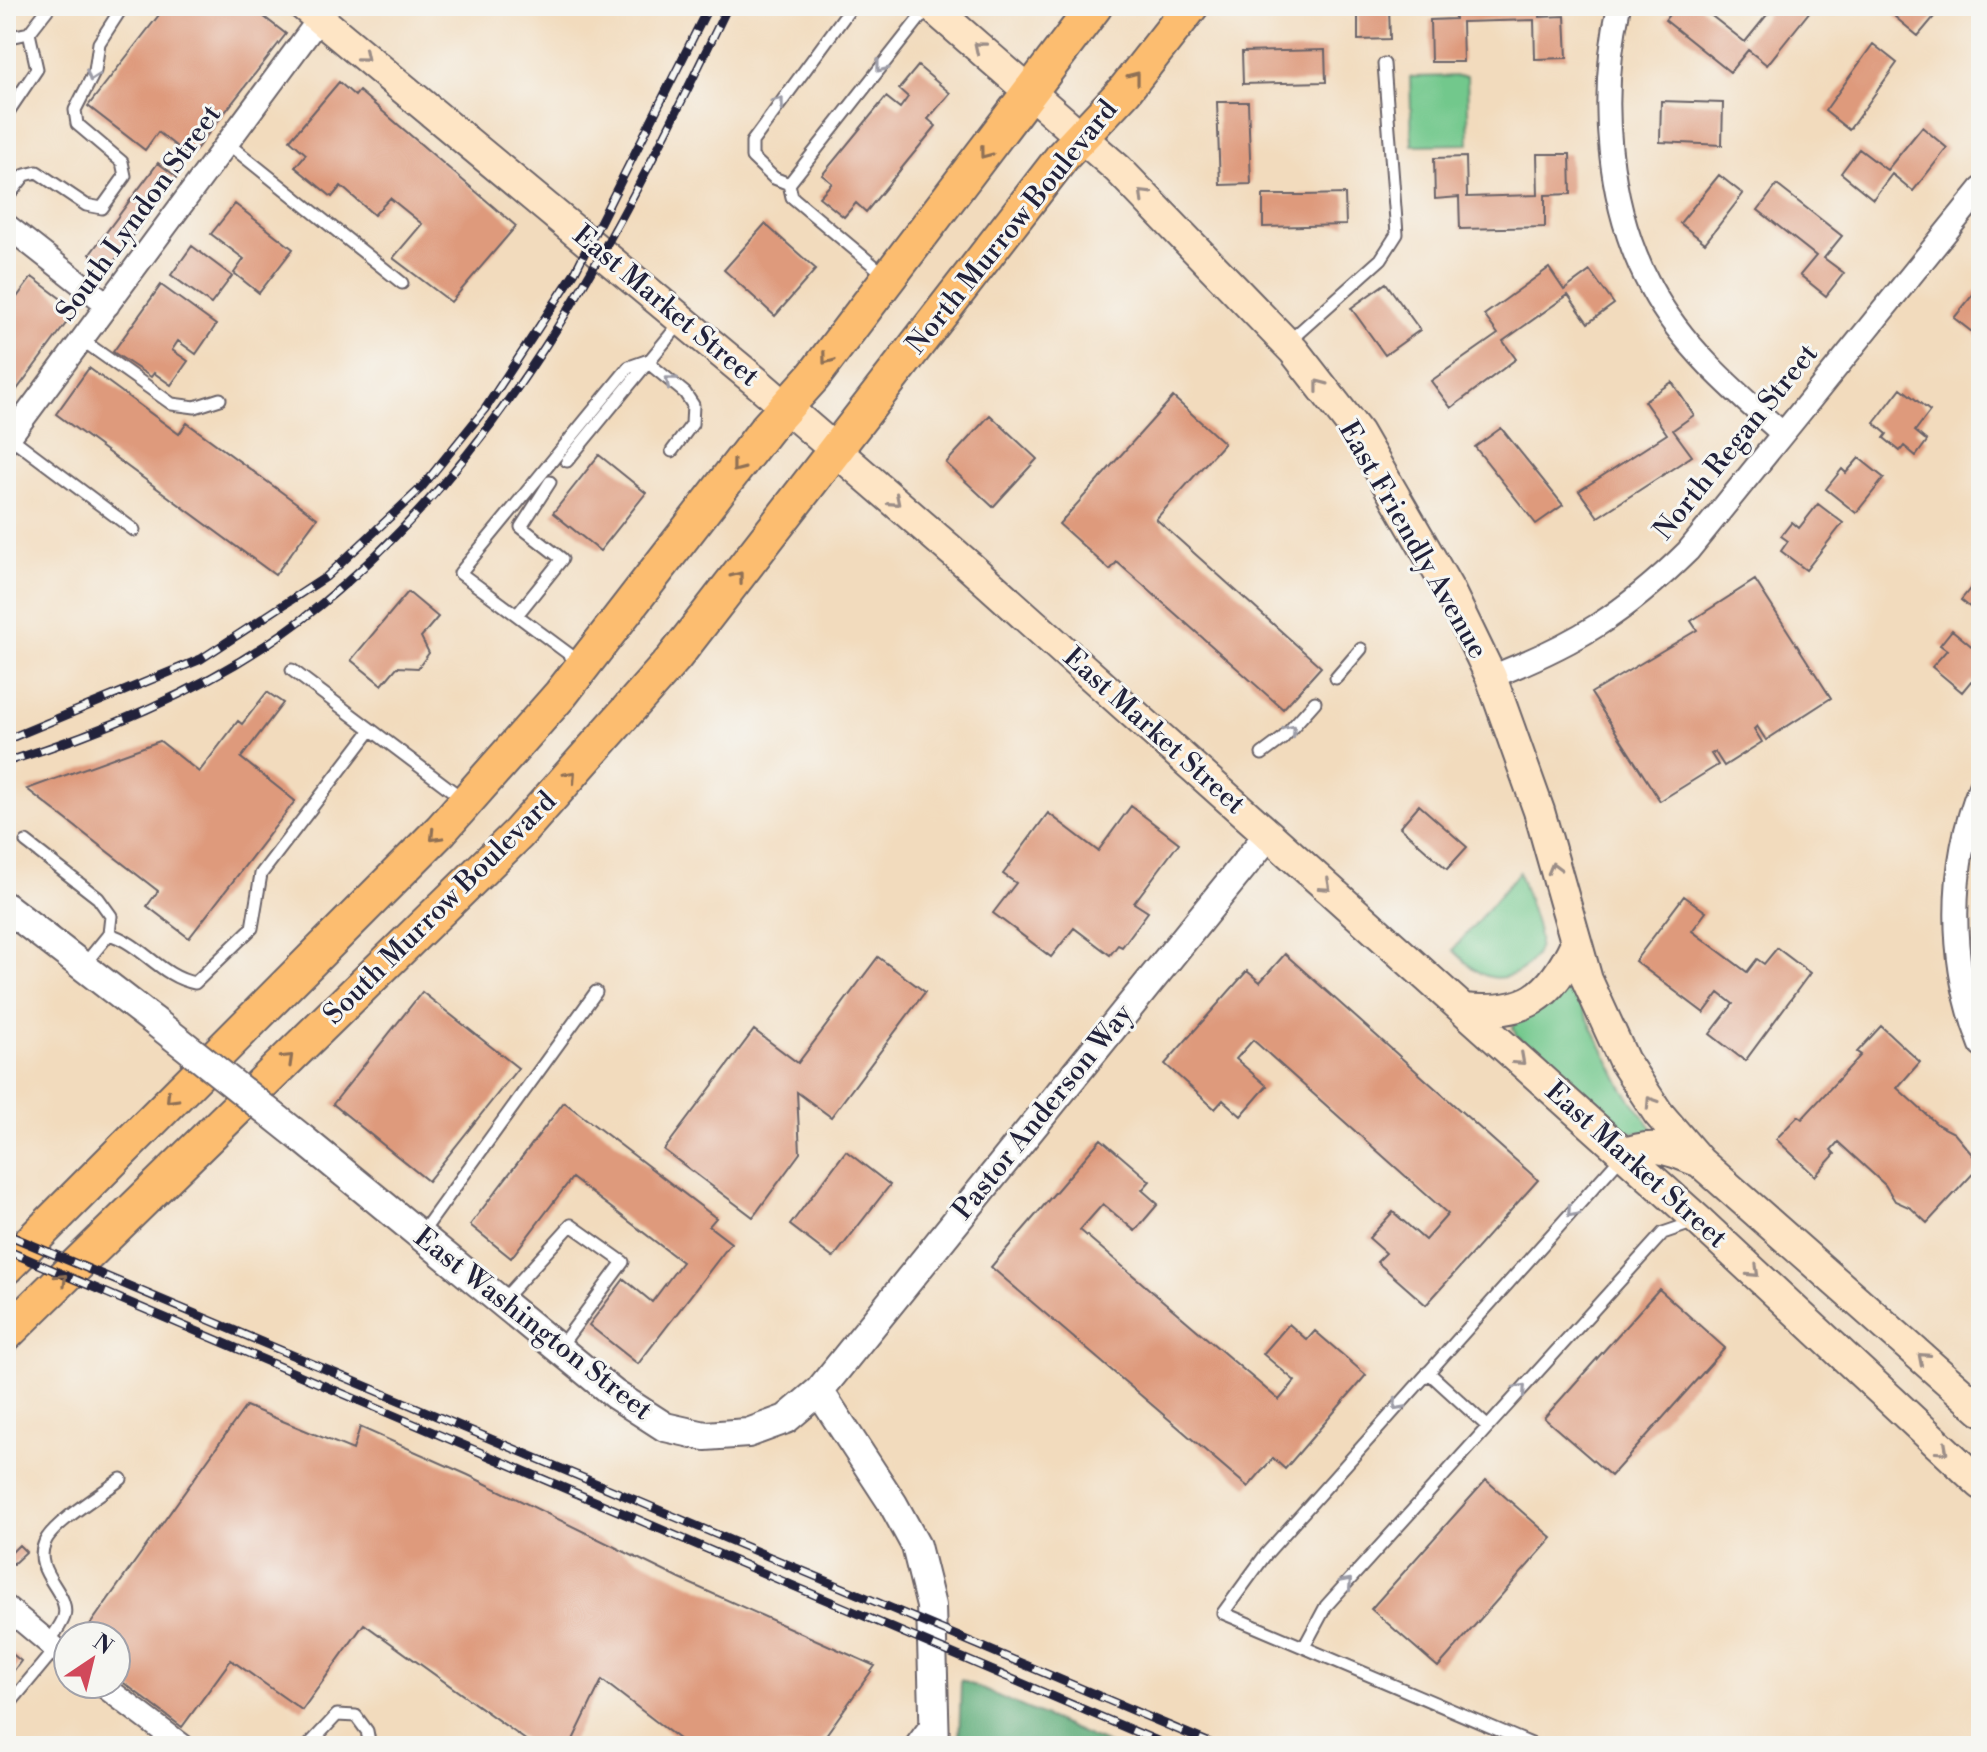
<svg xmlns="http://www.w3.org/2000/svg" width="1987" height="1752" font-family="'Libre Bodoni',serif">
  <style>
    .green { fill: #72c88c; stroke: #4a7564; stroke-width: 2 }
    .forest { fill: #5dac78; stroke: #40675a; stroke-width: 2 }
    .building { fill: #de9a7c }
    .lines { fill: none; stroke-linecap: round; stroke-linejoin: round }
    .service-casing { stroke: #6b6368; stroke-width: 15 }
    .minor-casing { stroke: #6b6368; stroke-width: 26 }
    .tertiary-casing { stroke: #6b6368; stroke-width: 32 }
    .secondary-casing { stroke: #6b6368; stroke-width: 34 }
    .primary-casing { stroke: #6b6368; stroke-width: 38 }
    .service { stroke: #fff; stroke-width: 11 }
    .minor { stroke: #fff; stroke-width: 22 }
    .tertiary { stroke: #fff; stroke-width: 28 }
    .secondary { stroke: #fee5c5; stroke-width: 30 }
    .primary { stroke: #fcbd6f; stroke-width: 34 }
    .rail-casing { stroke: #22223b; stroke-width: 9 }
    .rail { stroke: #f6f6f2; stroke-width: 6; stroke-dasharray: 18; stroke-linecap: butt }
    .tertiary-bridge-casing { stroke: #6b6368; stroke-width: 32; stroke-linecap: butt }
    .tertiary-bridge { stroke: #fff; stroke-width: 28 }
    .oneway { stroke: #9b8d87 }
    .oneway2 { stroke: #9c9ca7 }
    .oneway3 { stroke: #8f7055 }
    .labels { text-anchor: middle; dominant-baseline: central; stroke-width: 6; stroke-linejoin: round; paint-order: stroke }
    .street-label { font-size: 28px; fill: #22223b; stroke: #f6f6f2 }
  </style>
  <rect width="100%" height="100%" fill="#f6f6f2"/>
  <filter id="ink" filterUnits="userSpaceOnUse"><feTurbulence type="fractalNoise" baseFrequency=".0125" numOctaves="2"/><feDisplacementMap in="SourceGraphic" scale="16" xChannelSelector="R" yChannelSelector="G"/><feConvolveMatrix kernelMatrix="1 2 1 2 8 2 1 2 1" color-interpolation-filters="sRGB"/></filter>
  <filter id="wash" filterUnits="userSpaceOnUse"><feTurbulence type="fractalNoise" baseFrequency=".006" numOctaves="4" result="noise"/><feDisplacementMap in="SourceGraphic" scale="32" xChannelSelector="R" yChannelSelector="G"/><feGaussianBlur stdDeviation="1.8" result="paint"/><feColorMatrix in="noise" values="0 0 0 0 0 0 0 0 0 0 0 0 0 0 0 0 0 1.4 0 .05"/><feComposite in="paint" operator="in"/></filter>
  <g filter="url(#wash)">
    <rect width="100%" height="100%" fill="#f2dbbd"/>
    <path class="green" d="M1467,76l2,68 -57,1 -2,-68z
      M1519,872c6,21 16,44 20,65 3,25 -29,47 -52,39 -13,-4 -24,-17 -34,-26z
      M1565,991l11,4 47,94 30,40 -2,4 -27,-1 -108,-97 -3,-8c9,-16 38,-23 52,-36z"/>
    <path class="forest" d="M961,1680l151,66h-142l-11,-3z"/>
    <g id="blocks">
      <path class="building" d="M166,6h84l36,28 -96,123 -32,-25 -13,18 -57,-44z
        M1358,6h31l1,33 -32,1z
        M1455,6h85v11l25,-1 2,42 -32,1 -1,-39 -72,2 1,40h-32l-1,-42 25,-1z
        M1676,6h23l46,36 29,-36h40l-47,59 -19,-15 -18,22 -65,-52z
        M1905,6h45l-3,3 -4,-3 -25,30 -23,-19z
        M1873,44l24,19 -48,67 -24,-19z
        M1325,50l1,32 -83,2 -1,-32z
        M918,66l32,27 -22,26 8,7 -70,86 -10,-9 -12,14 -25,-20 13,-14 -10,-8 64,-78 14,11 8,-11 -9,-8z
        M339,82l16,14 4,-5 157,135 -65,76 -58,-44 29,-34 -32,-26 -16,17 -33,-29 -9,11 -37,-30 11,-13 -16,-14z
        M1661,101l62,2 -1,42 -62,-3z
        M1217,102h31l3,82 -31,1z
        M1922,127l25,21 -34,43 -21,-17 -19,25 -32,-26 18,-24 28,21z
        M1537,154h33l1,40 -26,1v32l-85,2 -1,-32 -24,2 -1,-41 32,-1 1,40 71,-2z
        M158,163l19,14 -68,91 -19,-14z
        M1719,175l24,19 -38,49 -25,-20z
        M1777,185l65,51 -18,22 20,15 -18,23 -26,-21 16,-19 -58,-46z
        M1306,195l39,-1 1,31 -83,2v-32z
        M235,204l58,45 -34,44 -25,-20 10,-14 -33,-25z
        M765,224l51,45 -41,47 -51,-46z
        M192,246l40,30 -21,28 -40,-29z
        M1549,268l15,22 26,-19 24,33 -26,19 -20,-28 -65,46 13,18 -65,49 -20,-27 67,-47 -14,-19z
        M32,277l44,33 -66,89 -4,-4v-83z
        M1386,283l34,47 -35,25 -34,-47z
        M161,285l55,40 -20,29 -18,-13 -6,9 16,11 -17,24 -17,-12 -3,4 -38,-25z
        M1979,287l2,2v50l-27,-21z
        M89,368l90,66 8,-11 130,95 -42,57 -219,-161z
        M1672,382l22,33 -21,15 19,26 -94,61 -19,-26 88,-57 -23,-33z
        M1901,388l29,23 -15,20 12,10 -11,15 -12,-10 -4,5 -16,-13 3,-4 -13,-11z
        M1173,397l51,46 -68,76 165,148 -38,42 -166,-147 -7,8 -51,-46z
        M990,415l47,44 -44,48 -47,-44z
        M1501,428l62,77 -27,19 -61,-77z
        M599,455l47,38 -46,58 -47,-38z
        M1859,458l25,20 -28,35 -30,-24 16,-20 4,4z
        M1818,504l25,19 -37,47 -25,-19 7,-10 -7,-5 11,-14 7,6z
        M1981,575v41l-20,-16z
        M1755,580l76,118 -65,42 -9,-14 -3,3 8,13 -38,24 -9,-14 -4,2 7,11 -58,36 -69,-108 106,-63 -6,-9z
        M408,592l30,25 -17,20 8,16 -11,15 -21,-1 -15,18 -31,-25z
        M1952,630l29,24v28l-3,4 -7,-5 -9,11 -30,-25 15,-17 -7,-5z
        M267,692l16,11 -42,55 54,43 -106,137 -42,-32 11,-15 -131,-102 133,-48 39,31 39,-51 4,3z
        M1419,805l48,42 -20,22 -47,-42z
        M1131,806l48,37 -45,60 14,9 -26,35 -4,-2 -8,10 -36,-27 -23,29 -58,-44 23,-30 -13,-9 45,-61 50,38z
        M1684,896l22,16 -14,19 55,41 10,-13 7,5 13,-16 33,25 -65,88 -35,-27 23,-30 -14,-11 -15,20 -69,-52z
        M1285,954l253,226 -112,125 -49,-43 9,-9 -17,-15 24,-26 32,28 23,-26 -195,-174 -17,19 31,27 -26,30 -18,-16 -8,9 -50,-45 82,-93 13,11z
        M878,957l47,35 -94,125 -34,-25 3,61 -47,64 -89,-67 90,-120 44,33z
        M422,992l96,76 -90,113 -95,-77z
        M1881,1026l39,36 -23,26 41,37 16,8 27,32 -54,58 -16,-15 -16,-7 -10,-16 -47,-43 -7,8 4,4 -20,22 -39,-37 22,-23 4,3 59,-64 -4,-3z
        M564,1102l152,116 -7,8 22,17 -93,121 -49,-39 35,-46 28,23 30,-40 -110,-84 -61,80 -41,-33z
        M1101,1139l49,42 -8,9 16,14 -23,27 -32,-27 -23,26 199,170 16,-19 -32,-27 26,-30 18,16 8,-9 51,44 -81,94 -12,-11 -25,29 -257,-220z
        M846,1151l44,34 -57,73 -43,-33z
        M1659,1289l66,59 -114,128 -67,-58z
        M246,1406l107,44 7,-23 108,48 212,104 195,87 -57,80h-130l-86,-66 -32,66h-36l-170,-122 -62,86 -71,-50 -49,67 -66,-50v-41h-34z
        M1486,1480l66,58 -114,129 -67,-58z
        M19,1545l7,7 -13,12 -6,-7z
        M6,1649l15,12 -15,20z"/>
    </g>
  </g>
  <g filter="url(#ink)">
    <use href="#blocks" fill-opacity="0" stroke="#6b6368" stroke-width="2"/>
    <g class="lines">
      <g class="service-casing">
        <path id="service" d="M852,6l-100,136v15l22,21 15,6 140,-178
          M6,38l23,-5 21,-27
          M6,115l31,-46 -8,-36
          M227,143l175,140
          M789,184l3,13 93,78
          M6,199l19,-24 12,-3 49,33 16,3 23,-32 -3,-14 -45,-38 -2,-14 20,-39 4,-28 24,-37
          M82,340l90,64 23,3 25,-8
          M1287,343l94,-84 16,-25 -13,-170
          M646,361l39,32 8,12 -1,19 -20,27
          M10,437l124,93
          M567,461l114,-139
          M517,615l45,-56 -41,-32 29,-45
          M581,663l-121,-90 169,-206 17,-6
          M292,670l171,129
          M1336,678l25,-29
          M1262,754l20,-15 33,-37
          M26,842l72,56 13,18 -2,18
          M83,966l26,-32c33,10 52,43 86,49l57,-55 9,-54 110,-144
          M421,1234l175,-242
          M502,1301l69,-76 52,37 -64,86
          M1428,1372l59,54
          M48,1644c5,-9 13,-18 16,-27 7,-25 -33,-44 -19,-75 8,-19 58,-49 76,-63
          M1304,1647l22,-41 337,-373 32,-11
          M6,1708l49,-59
          M308,1746l29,-31 19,1 11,15 3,15
          M1536,1746l-313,-133 43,-59 356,-398"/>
      </g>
      <g class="minor-casing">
        <path id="minor" d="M1619,6c-20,90 -13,199 32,282 31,58 82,102 131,145
          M6,225l102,80
          M6,442l313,-423
          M1491,677c84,-33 132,-62 197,-126l293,-362
          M1981,784c-33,81 -33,180 0,261
          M6,1607l62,52
          M101,1684l82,62
          M916,1746l17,-23"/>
      </g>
      <g class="tertiary-casing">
        <path id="tertiary" d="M6,907l148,114
          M304,1140l310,254 51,33 40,9 43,-3 38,-14 33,-28 450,-557
          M819,1391l74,113 23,42 15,60 4,140"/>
      </g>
      <g class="secondary-casing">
        <path id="secondary" d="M304,6l455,378 209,181 731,656 282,263
          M931,6l187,163 176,182 64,82 91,157 42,87 48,134 48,169 37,81 34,52 42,49 281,248
          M1463,1009c62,6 87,-10 113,-66
          M1624,1154c27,-12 45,-5 71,6"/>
      </g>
      <g class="primary-casing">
        <path id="primary" d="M6,1267l435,-437 120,-136 206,-266 46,-51 282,-371
          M6,1334l512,-500 156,-176 389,-502 62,-66 66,-84"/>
      </g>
      <use href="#service" class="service"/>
      <use href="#minor" class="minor"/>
      <use href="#tertiary" class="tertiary"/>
      <use href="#secondary" class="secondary"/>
      <use href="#primary" class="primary"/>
      <g class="rail-casing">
        <path id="rail" d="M6,740l195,-81 125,-82 95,-89 64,-79 90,-137 134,-266
          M6,762c109,-34 224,-83 313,-156 193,-158 303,-380 409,-600
          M6,1234l1211,512
          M6,1250l1163,496"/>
      </g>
      <use href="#rail" class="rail"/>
      <g class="tertiary-bridge-casing">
        <path id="tertiary-bridge" d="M154,1021l150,119"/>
      </g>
      <use href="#tertiary-bridge" class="tertiary-bridge"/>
    </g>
    <defs><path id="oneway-chevron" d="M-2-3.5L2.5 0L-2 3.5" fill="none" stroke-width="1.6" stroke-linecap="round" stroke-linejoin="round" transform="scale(2)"/></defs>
    <g class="oneway">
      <use href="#oneway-chevron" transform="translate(979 47) rotate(-140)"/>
      <use href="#oneway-chevron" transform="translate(364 56) rotate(40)"/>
      <use href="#oneway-chevron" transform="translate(1144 195) rotate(-135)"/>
      <use href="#oneway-chevron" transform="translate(1320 385) rotate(-128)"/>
      <use href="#oneway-chevron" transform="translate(895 501) rotate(41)"/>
      <use href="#oneway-chevron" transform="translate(1554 868) rotate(-105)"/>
      <use href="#oneway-chevron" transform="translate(1326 886) rotate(42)"/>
      <use href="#oneway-chevron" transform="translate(1520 1060) rotate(42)"/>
      <use href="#oneway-chevron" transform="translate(1651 1102) rotate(-123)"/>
      <use href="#oneway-chevron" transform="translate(1754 1272) rotate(43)"/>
      <use href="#oneway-chevron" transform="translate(1923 1358) rotate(-139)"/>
      <use href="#oneway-chevron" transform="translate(1943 1450) rotate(42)"/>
    </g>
    <g class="oneway2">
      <use href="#oneway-chevron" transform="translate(881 67) rotate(128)"/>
      <use href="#oneway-chevron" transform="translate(92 76) rotate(109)"/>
      <use href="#oneway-chevron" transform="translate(779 102) rotate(-53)"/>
      <use href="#oneway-chevron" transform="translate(670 381) rotate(-140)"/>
      <use href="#oneway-chevron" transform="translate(1291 730) rotate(-48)"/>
      <use href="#oneway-chevron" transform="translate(1572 1212) rotate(132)"/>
      <use href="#oneway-chevron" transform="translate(1521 1389) rotate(-48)"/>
      <use href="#oneway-chevron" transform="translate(1398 1405) rotate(132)"/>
      <use href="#oneway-chevron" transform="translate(1347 1583) rotate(-48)"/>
    </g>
    <g class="oneway3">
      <use href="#oneway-chevron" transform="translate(1135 77) rotate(-52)"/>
      <use href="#oneway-chevron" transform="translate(985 153) rotate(127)"/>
      <use href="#oneway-chevron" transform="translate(827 359) rotate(127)"/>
      <use href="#oneway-chevron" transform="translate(737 467) rotate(128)"/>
      <use href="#oneway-chevron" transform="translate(738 577) rotate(-52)"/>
      <use href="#oneway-chevron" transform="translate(571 776) rotate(-48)"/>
      <use href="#oneway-chevron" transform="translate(435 836) rotate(134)"/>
      <use href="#oneway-chevron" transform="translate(288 1059) rotate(-44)"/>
      <use href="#oneway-chevron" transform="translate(171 1098) rotate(134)"/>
      <use href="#oneway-chevron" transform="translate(62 1279) rotate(-44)"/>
    </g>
  </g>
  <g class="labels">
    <g class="street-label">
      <text transform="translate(139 213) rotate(-54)">South Lyndon Street</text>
      <text transform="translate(1012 227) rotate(-51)">North Murrow Boulevard</text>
      <text transform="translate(666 306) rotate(40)">East Market Street</text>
      <text transform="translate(1736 442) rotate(-51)">North Regan Street</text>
      <text transform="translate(1413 540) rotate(60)">East Friendly Avenue</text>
      <text transform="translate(1154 731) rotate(42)">East Market Street</text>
      <text transform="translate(440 908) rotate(-45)">South Murrow Boulevard</text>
      <text transform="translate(1043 1112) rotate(-51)">Pastor Anderson Way</text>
      <text transform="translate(1636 1165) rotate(42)">East Market Street</text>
      <text transform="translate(533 1324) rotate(38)">East Washington Street</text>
    </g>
  </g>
  <rect width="1987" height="1752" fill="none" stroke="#f6f6f2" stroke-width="32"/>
  <g transform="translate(92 1660) rotate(35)"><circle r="38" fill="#f6f6f2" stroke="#a1a1a9" stroke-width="2"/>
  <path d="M0-6L14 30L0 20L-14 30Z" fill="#d1495b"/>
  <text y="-12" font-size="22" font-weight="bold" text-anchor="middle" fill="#22223b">N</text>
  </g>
</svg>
